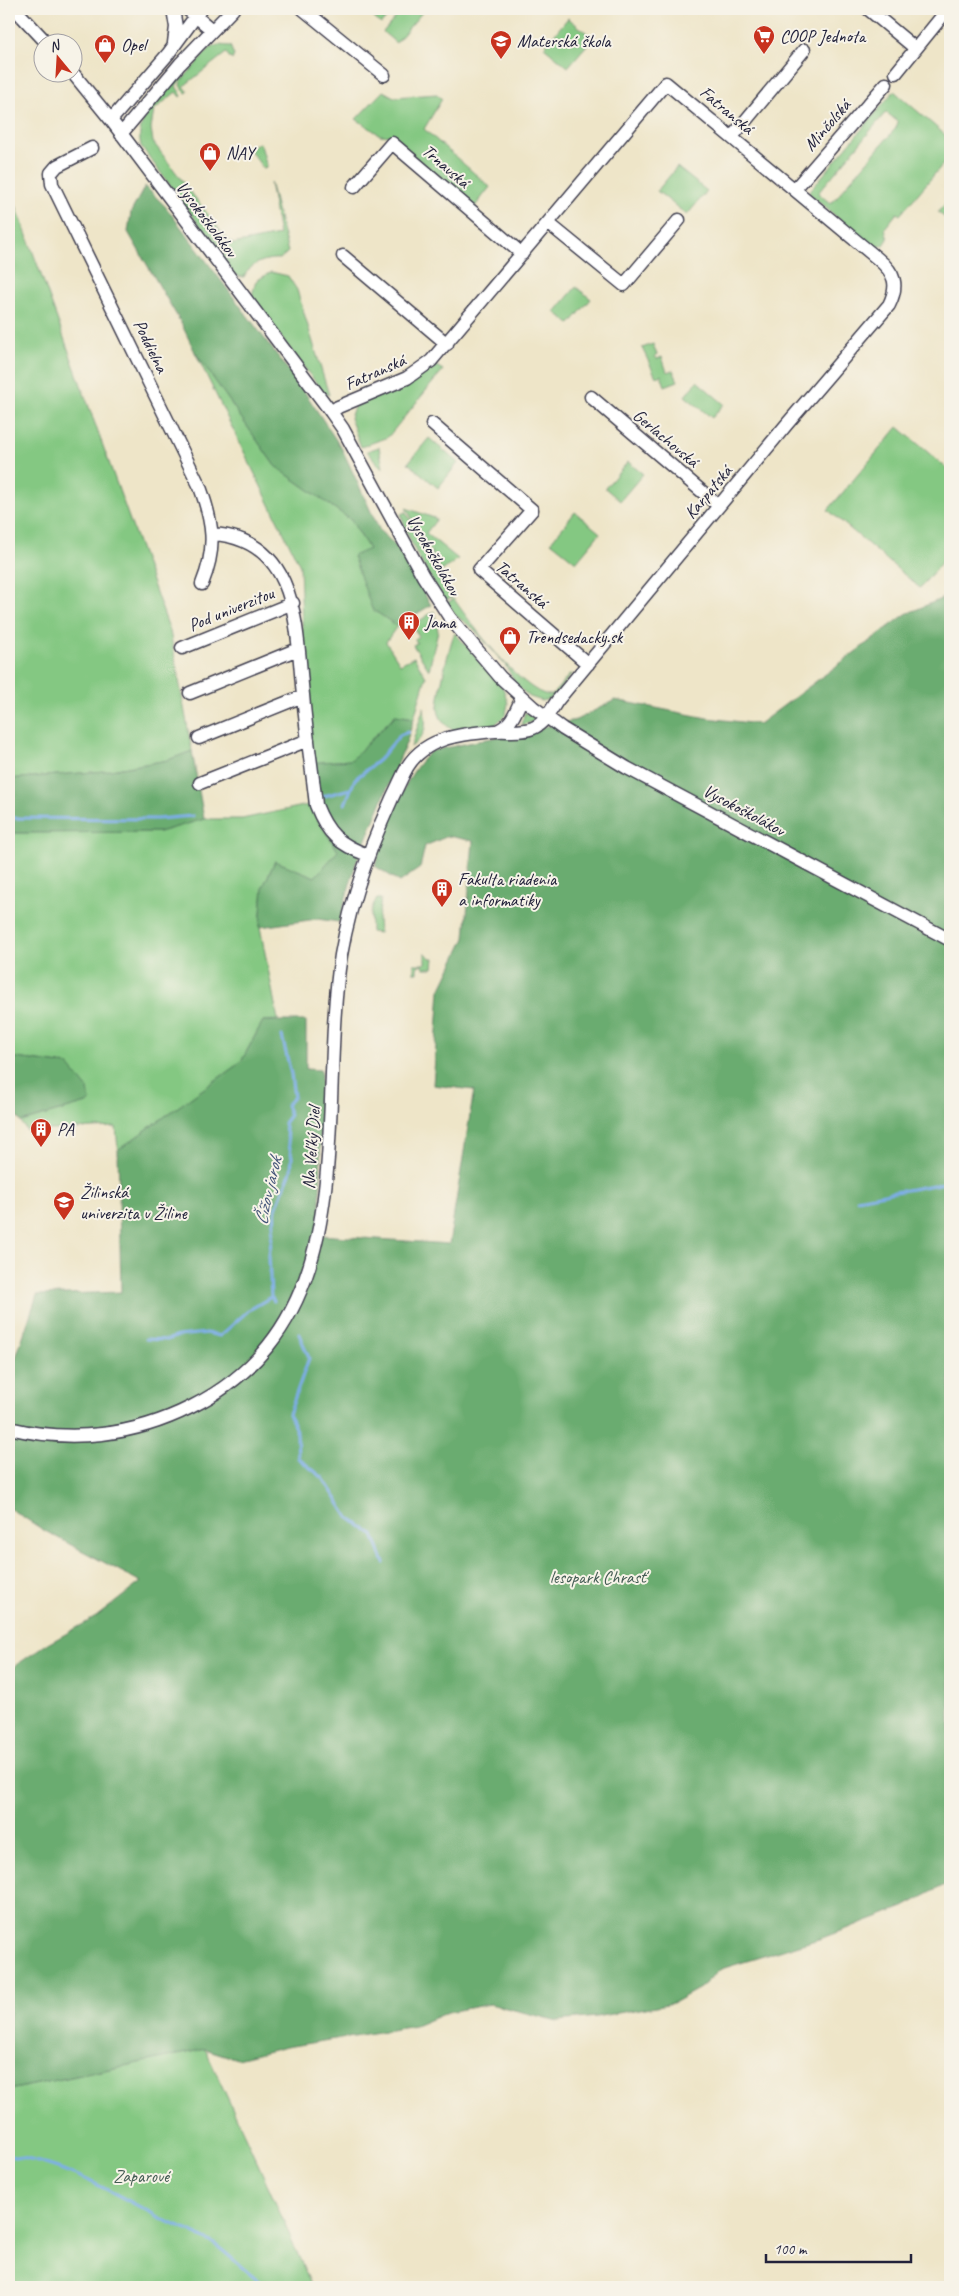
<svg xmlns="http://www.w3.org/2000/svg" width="959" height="2296" font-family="Caveat,sans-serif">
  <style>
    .green { fill: #84c882; stroke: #53755e; fill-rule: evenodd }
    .forest { fill: #6bac70; stroke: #466756 }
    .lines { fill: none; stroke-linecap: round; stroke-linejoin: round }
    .stream { stroke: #7eaee9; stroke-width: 3 }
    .minor-casing { stroke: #413f50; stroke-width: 15 }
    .minor { stroke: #fff; stroke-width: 12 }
    .labels { text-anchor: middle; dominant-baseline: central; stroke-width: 4; stroke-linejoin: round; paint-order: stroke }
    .poi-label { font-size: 18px; fill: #22223b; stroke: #f7f3e8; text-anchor: start }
    .street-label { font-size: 18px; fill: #22223b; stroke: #f7f3e8 }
    .park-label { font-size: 18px; fill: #445c54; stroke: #f7f3e8 }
    .water-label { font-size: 19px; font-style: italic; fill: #425378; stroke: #f7f3e8 }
  </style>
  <rect width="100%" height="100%" fill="#f7f3e8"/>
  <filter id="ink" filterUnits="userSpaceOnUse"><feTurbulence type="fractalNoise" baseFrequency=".02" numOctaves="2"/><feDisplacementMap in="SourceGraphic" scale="10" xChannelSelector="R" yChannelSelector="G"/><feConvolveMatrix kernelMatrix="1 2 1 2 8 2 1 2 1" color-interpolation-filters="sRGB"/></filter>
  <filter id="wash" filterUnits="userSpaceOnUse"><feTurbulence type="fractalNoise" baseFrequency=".0096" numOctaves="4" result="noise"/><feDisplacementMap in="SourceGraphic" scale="20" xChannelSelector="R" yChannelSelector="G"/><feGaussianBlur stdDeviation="1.12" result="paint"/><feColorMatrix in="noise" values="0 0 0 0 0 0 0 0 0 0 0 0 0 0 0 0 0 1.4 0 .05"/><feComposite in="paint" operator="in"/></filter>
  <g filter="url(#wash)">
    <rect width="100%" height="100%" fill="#eee5c8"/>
    <path class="green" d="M364,9h30l-13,15z
      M403,9h22l-29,34 -13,-11z
      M568,18l25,20 -25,29 -24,-20z
      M218,45l12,1 4,9 -2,5 -6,-7 -42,33 4,6 -2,1 -6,-7 1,-5 29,-33z
      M184,70l1,2 -9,14 6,10 -2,1 -4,-5 -22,18 -3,18 2,14 71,94 9,8 46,-9 -9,-53 18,70 -8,7c-13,-1 -30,4 -36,18 -8,0 -15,-5 -17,-14l-86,-117c-8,-30 25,-55 43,-76z
      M383,91l11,6 43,-3 5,5 -18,30 66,58 -17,22 -83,-73 -10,-1 -24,-16z
      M894,91l56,48v17l-50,59 -3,-2 -12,15 3,11 -4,6 -7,2 -7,-2 -62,-52zM886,112l12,10 -2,6 -51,59 -10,13 -5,3 -12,-10z
      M259,143l2,2 6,22 -4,1 -15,-20z
      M677,167l30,24 -20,24 -30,-24z
      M9,186l161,445 22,120 -24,9 -63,11 -96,8z
      M950,198v24l-12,-10z
      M271,272l17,4 9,14 32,105 -5,-2 -71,-91 -1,-7 4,-14z
      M576,287l15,12 -21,25 -15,-12z
      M653,344l4,11 -2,1 2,3 5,-2 5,15 6,-2 5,11 -13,5 -4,-11 -5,2 -14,-29z
      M195,352l80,114 76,54 18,29 3,60 25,17 -11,16 14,22 14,-7 12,20 -12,41 -19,-3 -44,45 -44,3 -7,-197z
      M433,364l10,6 -55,67 -27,10 -11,-29 4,-11z
      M697,381l27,23 -12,14 -27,-22z
      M898,427l52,44v81l-30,36 -92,-78z
      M429,438l29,25 -20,25 -30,-25z
      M379,447l4,21 -1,1 -15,-18z
      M628,462l15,12 -23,27 -15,-13z
      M406,508l31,11 -11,14 32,26 -16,12z
      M406,512l47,85 -8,4c-17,-28 -36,-55 -44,-87z
      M575,512l25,21 -24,29 -25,-20z
      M454,599c15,22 71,98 98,96l19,-22 1,1 -20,24 -10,3 -12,-4 -13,-11 -11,-20 -33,-38 -17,-12 -9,-13z
      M434,611l4,20 -9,39 -16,-25 4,-2 -2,-4 4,-3 -7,-10z
      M455,633l48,55 5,15 -2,11 -11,11 -41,6c-8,-5 -15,-12 -16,-22 -1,-9 12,-69 17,-76z
      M424,707c2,22 4,25 -13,40z
      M525,712l12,8 -1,1 -15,4z
      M308,805l30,46 -23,26 -40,-16 -12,26 -3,40 18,93 -15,1 -22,41 -123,88 -2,-23 -89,4 -6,-9 69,-20 -22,-37 -59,-8v-224l150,-1 45,-13h38z
      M377,899h4l-3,20 1,14 -8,-1c0,-11 -2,-24 6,-33z
      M425,952l5,6h4l-1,10h-9l-3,-4 -4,3v6h-3v-9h11z
      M205,2049l65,141 42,97h-303v-197z"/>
    <path class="forest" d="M145,186l20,20 139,185 38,58 38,82 17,16 34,58 -34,21 -25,-17 -19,-53 16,-7 -18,-29 -76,-54 -80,-114 -14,-29 -53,-91 3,-20z
      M950,595v1287l-46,25 -82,31 -101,31 -21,19 -27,15 -77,14 -38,4 -68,-17 -42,8 -33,14 -129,21 -49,12 -32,-10 -196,41v-420l35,-24 52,-29 45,-35 -96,-51 -36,-23v-130l28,-83 84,-3 -3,-142 123,-88 22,-41h43v48l15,1 -1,165 129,9 25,-154 -41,-5 7,-95 25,-52 8,-97 -25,-5 -23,10 -5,22 -20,14 -25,-16c11,-35 28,-91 56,-115l145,-31 39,-20 92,18 52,6 147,-110z
      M396,715l18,3 -7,23 -51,122 -17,59 -22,-3 -57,8 3,-40 12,-26 40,16 23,-26 -30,-46 -1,-42 44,-3z
      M192,751l12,68 -45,13 -150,1v-54l96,-8 63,-11z
      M9,1057l59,8 20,24 2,13 -69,20 -12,-16z"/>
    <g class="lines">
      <path class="stream" d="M324,796l26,-7
        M345,804l10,-25 24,-19 21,-25 8,-3
        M9,818l148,1 36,-3
        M857,1199l93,-17
        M274,1301l-3,-4 -2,-41 7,-48 15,-37 1,-14 -8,-34 6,-8 -4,-10 8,-8 -3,-23 -9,-38
        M299,1334l10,24 -20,56 8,19 1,25 25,20 25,39 25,18 11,28
        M146,1339l21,1 11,-4 29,-3 13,3 29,-26 22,-13
        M9,2156c56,7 105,38 154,63 17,9 36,15 51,25 19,13 34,32 54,43"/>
    </g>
  </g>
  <g filter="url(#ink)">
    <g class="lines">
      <g class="minor-casing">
        <path id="minor" d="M15,9l31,33
          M173,9l3,18 -2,16
          M187,9l25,21
          M303,9l81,66
          M868,9l47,39
          M72,72l39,48 220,292 12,17 80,147 27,42 50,59 33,30 30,22 64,39 323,172
          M896,73l52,-64
          M111,120l57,-66 33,-45
          M121,134l59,-70 53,-55
          M732,137l72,-87
          M92,148l-35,18 -6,7 1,11 148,303c13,36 17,60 2,97
          M354,187l38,-44 130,111
          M795,189l91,-105
          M548,223l76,62 55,-65
          M343,256l104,88
          M591,397l128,109
          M432,424l100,86 -53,60 109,94
          M213,534c87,6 83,96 90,161 3,37 9,73 13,110 11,28 23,40 52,50
          M182,648l111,-45
          M190,693l108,-44
          M497,731c16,-7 18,-19 25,-33
          M199,738l104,-42
          M200,783l108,-43
          M9,1428c62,15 125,8 182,-21 176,-88 125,-294 150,-452 11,-64 35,-125 63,-182 17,-36 56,-39 92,-42 12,-1 25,2 37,-3 11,-4 18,-18 24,-27l230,-277 102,-119c10,-20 6,-32 -11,-46l-212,-176 -235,278 -24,17 -69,29 -7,5"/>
      </g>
      <use href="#minor" class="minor"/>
    </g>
  </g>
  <defs>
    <g id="supermarket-pin" transform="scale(1.125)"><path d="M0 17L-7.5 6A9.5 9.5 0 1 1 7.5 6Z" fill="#c8321e" stroke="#f7f3e8"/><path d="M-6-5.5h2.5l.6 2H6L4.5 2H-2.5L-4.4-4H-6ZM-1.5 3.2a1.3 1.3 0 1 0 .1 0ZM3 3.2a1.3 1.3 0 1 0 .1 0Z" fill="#fff"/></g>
    <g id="school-pin" transform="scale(1.125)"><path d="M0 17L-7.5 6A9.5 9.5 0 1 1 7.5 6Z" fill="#c8321e" stroke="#f7f3e8"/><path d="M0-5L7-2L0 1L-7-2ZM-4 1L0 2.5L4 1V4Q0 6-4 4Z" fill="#fff"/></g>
    <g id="shop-pin" transform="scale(1.125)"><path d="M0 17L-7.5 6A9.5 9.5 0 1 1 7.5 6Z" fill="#c8321e" stroke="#f7f3e8"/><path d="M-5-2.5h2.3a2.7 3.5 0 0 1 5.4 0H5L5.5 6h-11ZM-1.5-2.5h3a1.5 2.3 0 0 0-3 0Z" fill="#fff"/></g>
    <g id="building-pin" transform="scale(1.125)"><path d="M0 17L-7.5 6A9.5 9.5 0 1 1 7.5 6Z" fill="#c8321e" stroke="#f7f3e8"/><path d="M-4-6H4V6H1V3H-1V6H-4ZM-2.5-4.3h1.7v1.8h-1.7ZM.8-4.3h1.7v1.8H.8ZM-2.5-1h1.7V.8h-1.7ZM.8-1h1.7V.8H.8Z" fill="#fff"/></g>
    <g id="university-pin" transform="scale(1.125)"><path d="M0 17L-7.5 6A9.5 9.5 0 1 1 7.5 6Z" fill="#c8321e" stroke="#f7f3e8"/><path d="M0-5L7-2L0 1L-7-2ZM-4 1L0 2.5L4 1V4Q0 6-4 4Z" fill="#fff"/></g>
  </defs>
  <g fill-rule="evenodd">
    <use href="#supermarket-pin" x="764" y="36"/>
    <use href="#school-pin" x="501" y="41"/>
    <use href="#shop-pin" x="105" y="45"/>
    <use href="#shop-pin" x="210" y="153"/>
    <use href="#building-pin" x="409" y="622"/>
    <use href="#shop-pin" x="510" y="637"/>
    <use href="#building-pin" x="442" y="889"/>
    <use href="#building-pin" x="41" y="1129"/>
    <use href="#university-pin" x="64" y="1202"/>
  </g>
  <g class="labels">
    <g class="poi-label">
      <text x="780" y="36">COOP Jednota</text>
      <text x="517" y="41">Materská škola</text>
      <text x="121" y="45">Opel</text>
      <text x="226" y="153">NAY</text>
      <text x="425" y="622">Jama</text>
      <text x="526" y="637">Trendsedacky.sk</text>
      <text x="458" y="879">Fakulta riadenia<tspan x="458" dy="21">a informatiky</tspan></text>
      <text x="57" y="1129">PA</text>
      <text x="80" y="1192">Žilinská<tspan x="80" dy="21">univerzita v Žiline</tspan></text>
    </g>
    <g class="street-label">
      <text transform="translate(727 110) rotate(40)">Fatranská</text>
      <text transform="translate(827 125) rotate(-49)">Minčolská</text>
      <text transform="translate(446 166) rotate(41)">Trnavská</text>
      <text transform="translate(207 219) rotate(53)">Vysokoškolákov</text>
      <text transform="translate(151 346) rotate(64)">Poddielna</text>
      <text transform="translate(375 372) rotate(-24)">Fatranská</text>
      <text transform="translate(666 438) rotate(40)">Gerlachovská</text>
      <text transform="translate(708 492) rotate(-50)">Karpatská</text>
      <text transform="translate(434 555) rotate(60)">Vysokoškolákov</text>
      <text transform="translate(522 584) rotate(41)">Tatranská</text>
      <text transform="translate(231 609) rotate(-22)">Pod univerzitou</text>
      <text transform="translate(744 810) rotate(28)">Vysokoškolákov</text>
      <text transform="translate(311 1148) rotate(-86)">Na Veľký Diel</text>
    </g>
    <g class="park-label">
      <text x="598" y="1577">lesopark Chrasť</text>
      <text x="141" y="2176">Zaparové</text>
    </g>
    <g class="water-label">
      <text transform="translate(268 1191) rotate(-77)">Čížov jarok</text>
    </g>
  </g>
  <rect width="959" height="2296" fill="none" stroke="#f7f3e8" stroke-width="30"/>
  <g transform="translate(58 58) rotate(342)"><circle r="24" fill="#f7f3e8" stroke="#a29fa3"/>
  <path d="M0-4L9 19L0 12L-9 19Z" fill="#c8321e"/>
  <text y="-8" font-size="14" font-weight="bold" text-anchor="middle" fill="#22223b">N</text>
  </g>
  <path d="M766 2254v8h145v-8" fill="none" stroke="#22223b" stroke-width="2.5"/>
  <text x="774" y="2254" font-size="15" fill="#22223b" stroke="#f7f3e8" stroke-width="4" paint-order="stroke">100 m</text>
</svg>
